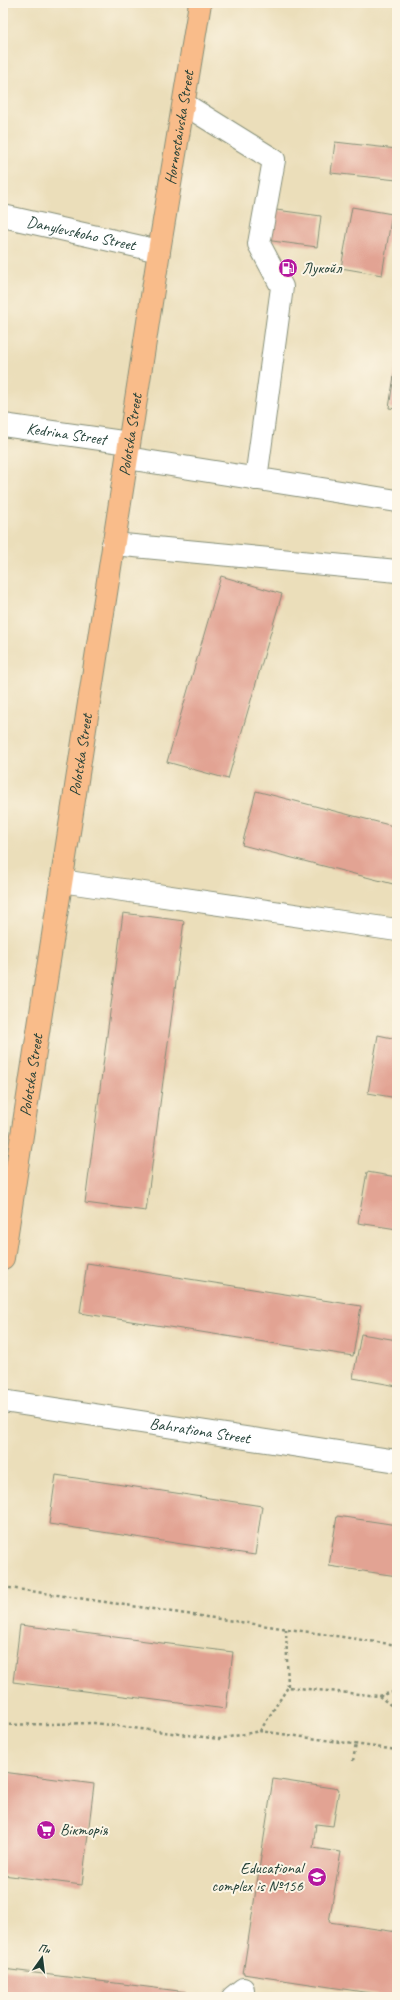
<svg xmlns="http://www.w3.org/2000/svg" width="400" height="2000" font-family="Caveat,sans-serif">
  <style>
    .building { fill: #e2a393 }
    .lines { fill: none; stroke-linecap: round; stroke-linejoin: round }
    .minor-casing { stroke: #858e77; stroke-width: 24 }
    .major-casing { stroke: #858e77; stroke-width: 24 }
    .path { stroke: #858e77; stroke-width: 2.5; stroke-dasharray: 3 3; stroke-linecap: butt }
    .minor { stroke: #fff; stroke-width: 22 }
    .major { stroke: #f9bc8a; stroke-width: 22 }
    .labels { text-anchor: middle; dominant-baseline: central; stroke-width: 4; stroke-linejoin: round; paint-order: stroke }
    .street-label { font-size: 16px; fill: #1f3d34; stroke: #fcf5e5 }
    .poi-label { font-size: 16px; fill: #1f3d34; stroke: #fcf5e5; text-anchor: start }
  </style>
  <rect width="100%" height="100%" fill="#fcf5e5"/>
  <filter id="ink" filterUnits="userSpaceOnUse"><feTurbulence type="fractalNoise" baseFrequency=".025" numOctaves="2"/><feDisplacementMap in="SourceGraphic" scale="8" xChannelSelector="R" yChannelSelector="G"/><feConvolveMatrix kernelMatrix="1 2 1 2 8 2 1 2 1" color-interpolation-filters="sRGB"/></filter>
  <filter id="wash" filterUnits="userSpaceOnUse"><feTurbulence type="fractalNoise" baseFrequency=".012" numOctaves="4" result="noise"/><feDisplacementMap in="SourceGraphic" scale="16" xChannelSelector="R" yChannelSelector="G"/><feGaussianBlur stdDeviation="0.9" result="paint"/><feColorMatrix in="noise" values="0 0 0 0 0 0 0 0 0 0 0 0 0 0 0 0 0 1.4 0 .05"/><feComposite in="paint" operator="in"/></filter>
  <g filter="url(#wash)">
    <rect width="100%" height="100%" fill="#ebdeba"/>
    <g id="blocks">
      <path class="building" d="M335,142l62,7v31l-66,-7z
        M352,207l40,7 -10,61 -41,-7z
        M269,209l52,7 -4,31 -52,-7z
        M396,363h1v46l-8,-1z
        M221,576l61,18 -54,185 -61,-17z
        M256,791l141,36v58l-155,-40z
        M123,913l61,8 -38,290 -61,-8z
        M378,1035l19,4v59l-29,-5z
        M367,1172l30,5v52l-39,-6z
        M87,1263l274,43 -8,50 -273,-43z
        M361,1334l36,6v46l-44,-8z
        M56,1475l206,31 -7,49 -206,-31z
        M337,1516l60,9v51l-68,-10z
        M20,1625l213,27 -7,57 -213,-27z
        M3,1772l91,12 -12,101 -79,-10z
        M273,1779l66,10 -6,37 -17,-2 -3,24 28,4 -12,70 68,10v65l-154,-23z
        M3,1969l184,23v5h-184z"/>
    </g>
  </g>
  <g filter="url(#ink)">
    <use href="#blocks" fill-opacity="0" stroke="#858e77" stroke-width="1"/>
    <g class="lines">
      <g class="minor-casing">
        <g id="minor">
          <path d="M184,104l90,56 -15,84 23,43 -26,192"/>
          <path id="s1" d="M3,216l156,35"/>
          <path id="s2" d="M3,425l126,18"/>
          <path d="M127,458l270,43"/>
          <path d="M113,544l284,27"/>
          <path d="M61,881l336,49"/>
          <path id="s3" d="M3,1401l394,60"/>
          <path d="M233,1997l10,-8"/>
        </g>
      </g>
      <g class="major-casing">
        <g id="major">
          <path id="s4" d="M3,1258l156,-1007 41,-248"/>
        </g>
      </g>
      <path class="path" d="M3,1587l394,58
        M286,1629l2,58
        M379,1696l18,14
        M3,1725l91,-2 125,16 41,-8 137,19
        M260,1731l28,-44 91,9 18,-5
        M353,1761l3,-17"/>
      <use href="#minor" class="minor"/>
      <use href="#major" class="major"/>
    </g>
  </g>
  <defs>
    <g id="fuel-disc" transform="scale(1)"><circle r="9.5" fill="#b5179e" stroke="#fcf5e5"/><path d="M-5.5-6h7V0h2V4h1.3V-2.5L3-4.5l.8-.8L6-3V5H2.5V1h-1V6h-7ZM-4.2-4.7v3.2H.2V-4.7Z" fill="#fff"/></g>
    <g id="supermarket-disc" transform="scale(1)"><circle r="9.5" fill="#b5179e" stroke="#fcf5e5"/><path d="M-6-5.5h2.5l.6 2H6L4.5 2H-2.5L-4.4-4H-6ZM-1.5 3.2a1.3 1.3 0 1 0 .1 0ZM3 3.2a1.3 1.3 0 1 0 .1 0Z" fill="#fff"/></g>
    <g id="school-disc" transform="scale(1)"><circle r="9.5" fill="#b5179e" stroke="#fcf5e5"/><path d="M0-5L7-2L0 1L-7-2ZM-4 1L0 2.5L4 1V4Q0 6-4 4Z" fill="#fff"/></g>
  </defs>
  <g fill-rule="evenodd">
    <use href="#fuel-disc" x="288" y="268"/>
    <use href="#supermarket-disc" x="46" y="1830"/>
    <use href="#school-disc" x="317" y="1877"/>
  </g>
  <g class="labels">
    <g class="street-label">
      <text stroke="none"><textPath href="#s4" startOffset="1144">Hornostaivska Street</textPath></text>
      <text stroke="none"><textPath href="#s1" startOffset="80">Danylevskoho Street</textPath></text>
      <text stroke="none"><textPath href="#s2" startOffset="64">Kedrina Street</textPath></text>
      <text stroke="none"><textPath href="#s4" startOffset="833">Polotska Street</textPath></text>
      <text stroke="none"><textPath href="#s4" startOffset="509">Polotska Street</textPath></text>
      <text stroke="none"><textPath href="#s4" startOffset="185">Polotska Street</textPath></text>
      <text stroke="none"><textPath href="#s3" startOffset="199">Bahrationa Street</textPath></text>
    </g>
    <g class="poi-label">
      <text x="302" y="268">Лукойл</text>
      <text x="60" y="1830">Вікторія</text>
      <text x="303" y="1868" text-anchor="end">Educational<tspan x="303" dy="18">complex is №156</tspan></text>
    </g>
  </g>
  <rect width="400" height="2000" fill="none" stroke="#fcf5e5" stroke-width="16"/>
  <g transform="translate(42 1958) rotate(14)" stroke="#fcf5e5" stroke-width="3" paint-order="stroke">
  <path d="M0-3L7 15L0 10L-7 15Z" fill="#1f3d34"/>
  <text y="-6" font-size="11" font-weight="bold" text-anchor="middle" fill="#1f3d34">Пн</text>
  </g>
</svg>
